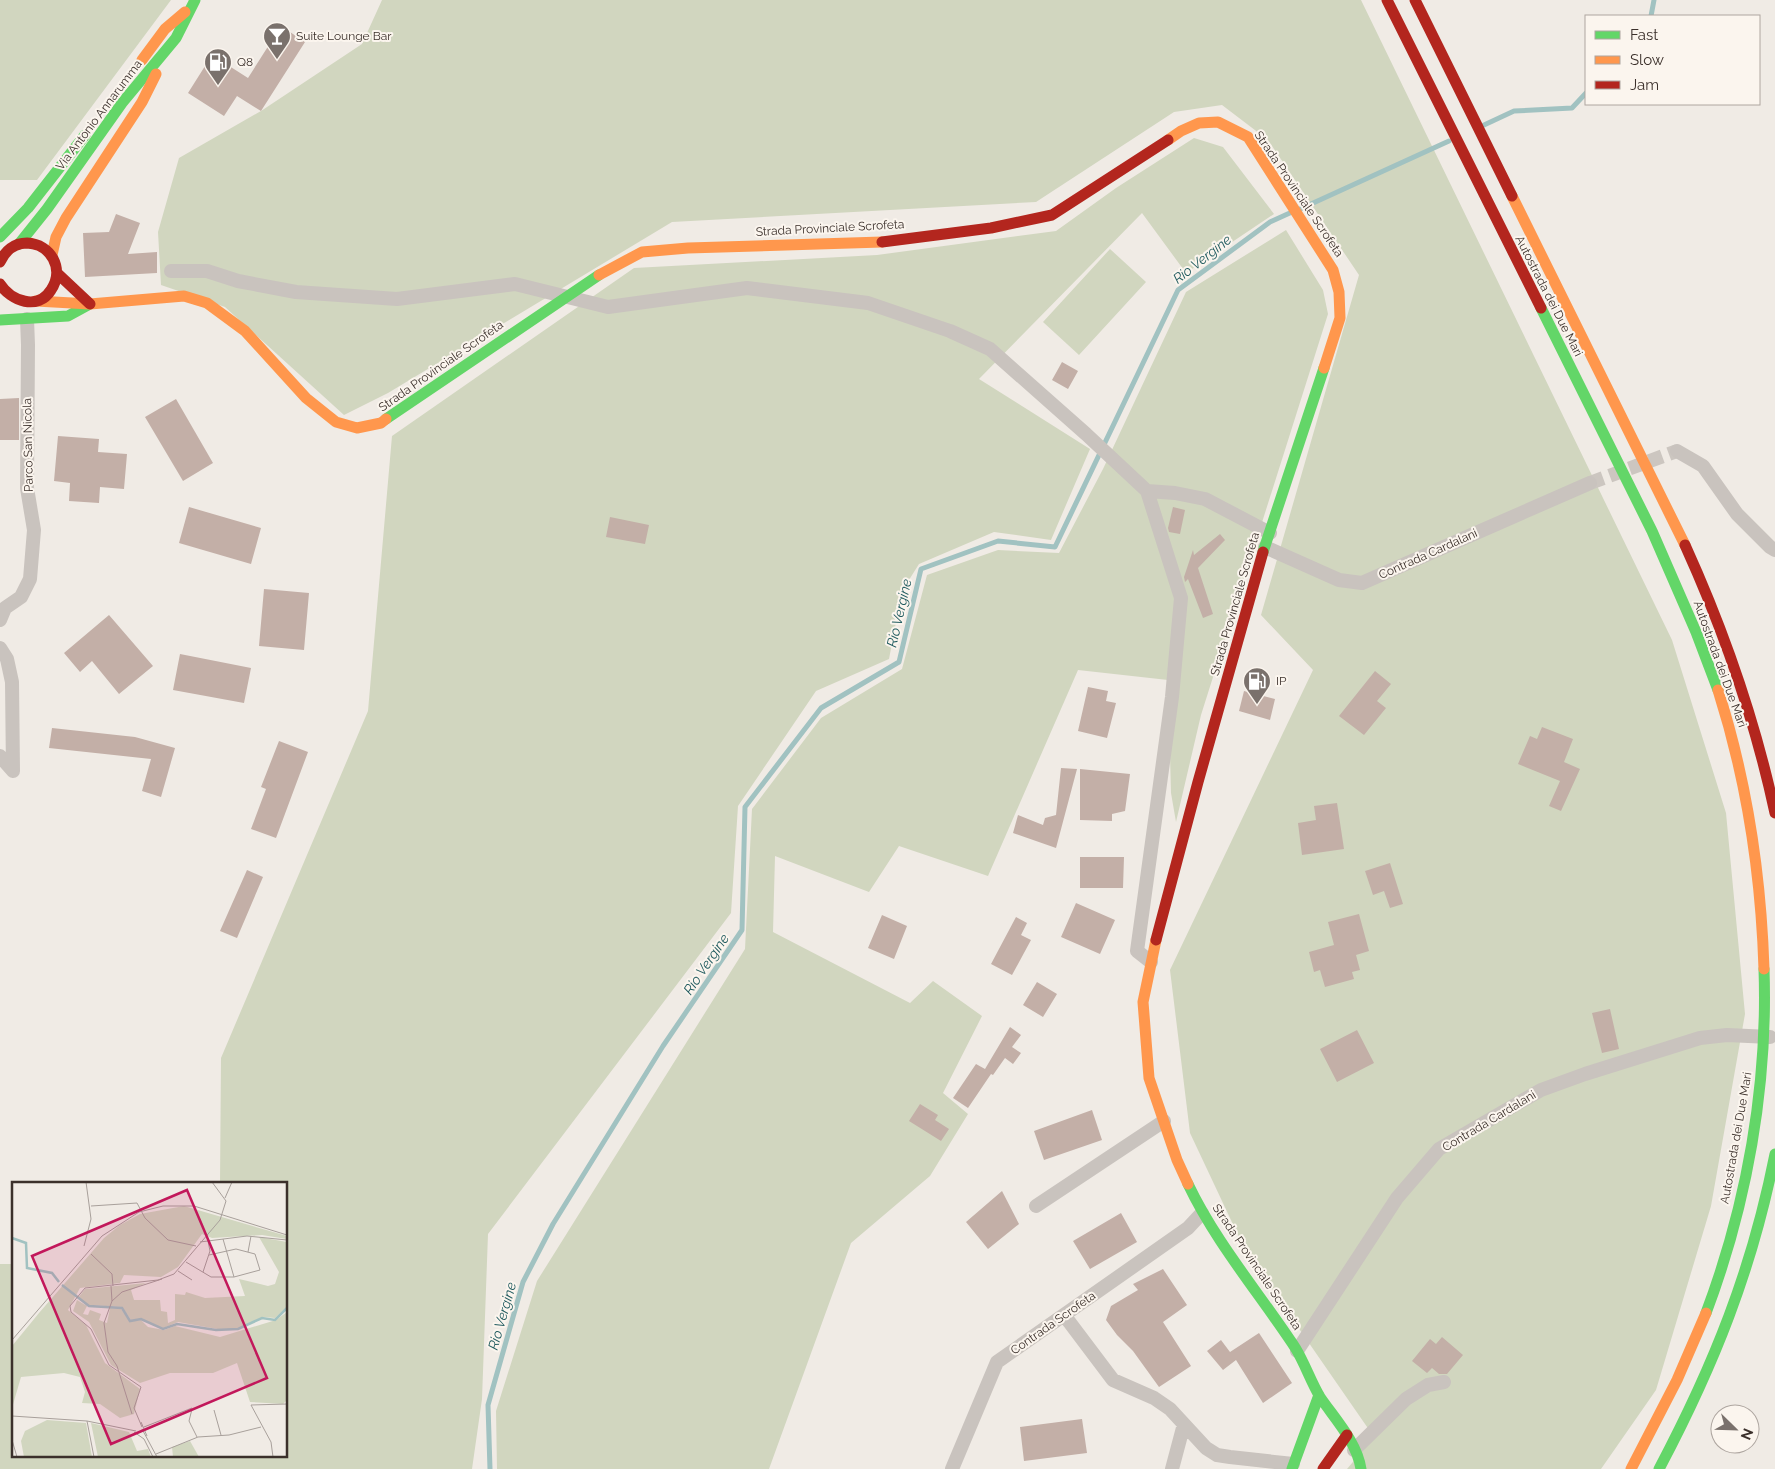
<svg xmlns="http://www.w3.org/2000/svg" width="1775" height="1469" font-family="Raleway,sans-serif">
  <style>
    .green { fill: #d1d6bf }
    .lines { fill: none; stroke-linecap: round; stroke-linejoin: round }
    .stream { stroke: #a1c2c1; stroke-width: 5 }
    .building { fill: #c3afa7 }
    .street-tunnel { stroke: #ccc6c0; stroke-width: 14; stroke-dasharray: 14 7; stroke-linecap: butt }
    .street { stroke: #c9c3be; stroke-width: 14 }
    .fast { stroke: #63d668; stroke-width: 11 }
    .slow { stroke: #ff974d; stroke-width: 11 }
    .jam { stroke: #b3261e; stroke-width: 11 }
    .labels { text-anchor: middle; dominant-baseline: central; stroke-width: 4; stroke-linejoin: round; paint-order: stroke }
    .poi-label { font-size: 12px; fill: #3b302b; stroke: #fbf5ee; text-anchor: start }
    .street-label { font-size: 12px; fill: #3b302b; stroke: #fbf5ee }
    .water-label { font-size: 14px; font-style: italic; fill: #1f5a5e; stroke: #fbf5ee }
    .inset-river { fill: none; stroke: #a1c2c1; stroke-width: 2.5 }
    .inset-road { fill: none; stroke: #a8a09b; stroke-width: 1 }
    .view { fill: #c2185b; fill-opacity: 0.15; stroke: #c2185b; stroke-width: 2.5 }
    .inset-edge { fill: none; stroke: #3b302b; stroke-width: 2.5 }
  </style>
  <rect width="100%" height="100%" fill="#f0ebe5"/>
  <path class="green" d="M0,0h171l-134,180h-37z
    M382,0h979l311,640 54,173 19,201 -34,192 -55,184 -55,79h-254l27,-32 -128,-185 -56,-119 -20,-163 143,-300 -52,-55 98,-340 -91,-135 -46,-35 -48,7 -138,90 -364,20 -284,171 -44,22 -119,-108 -64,-22 -3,-53 21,-74 82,-47 101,-67z
    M1194,138l29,9 51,67 -88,59 -44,-60 -163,166 111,70 -39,91 -57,-8 -75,32 -17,27 -13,68 -73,32 -78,115 -7,107 -243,321 -6,165 -10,70h-472v-205h14v191h272v-272h-66l1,-125 147,-347 24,-275 242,-168 243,-13 179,-24 60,-43z
    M1286,230l37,60 5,24 -127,401 -25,107 -5,-29 -3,-113 -90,-10 -90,206 -89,-30 -30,46 -94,-36 -2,76 137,71 23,-22 49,35 -39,77 25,21 -38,62 -79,67 -82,226h-272l-1,-58 41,-130 208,-332 7,-140 69,-91 81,-49 25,-94 71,-25 61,3 44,-84 83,-177z
    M1110,249l36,33 -67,73 -36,-33z"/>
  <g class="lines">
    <path class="stream" d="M1651,16l3,-16
      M1484,125l30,-14 58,-3 14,-15
      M1300,209l149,-68
      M490,1469l-2,-64 35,-123 30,-58 110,-178 79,-116 3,-123 76,-99 78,-46 22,-93 77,-28 57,6 123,-257 92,-68 22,-10"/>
  </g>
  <path class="building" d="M281,26l24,16 -44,69 -24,-15 -13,20 -36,-23 24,-38 36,23z
    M116,214l24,9 -12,31 29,-2v21l-72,4 -2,-44 26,-1z
    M1062,362l16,9 -10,18 -16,-9z
    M19,398v42h-19v-41z
    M176,399l37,64 -30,18 -38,-64z
    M58,436l41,3 -1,13 29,2 -3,35 -24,-2 -1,16 -30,-2 1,-18 -16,-2z
    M189,507l72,21 -10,36 -72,-21z
    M1173,507l12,3 -5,24 -11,-2 -1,-4z
    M610,517l39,8 -4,19 -39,-7z
    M1220,534l5,6 -27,28 15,46 -10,4 -15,-39 -3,3 -1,-5 9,-27 1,5z
    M264,589l45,4 -5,57 -45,-4z
    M109,615l44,51 -34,28 -27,-33 -12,11 -16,-19z
    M180,654l71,14 -7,35 -71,-13z
    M1375,671l16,13 -14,17 9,7 -22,27 -25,-19z
    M1088,687l20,4 -2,10 10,2 -9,35 -29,-7z
    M1244,691l31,8 -5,21 -31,-9z
    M1542,727l31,12 -9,23 16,7 -19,42 -12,-5 11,-25 -42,-17 12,-28 7,3z
    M52,728l83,9 40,11 -14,49 -19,-6 9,-32 -102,-11z
    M279,741l29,11 -32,86 -25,-9 15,-40 -5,-2z
    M1061,768l16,1 -21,79 -43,-15 5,-18 25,10 2,-7 11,-3z
    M1080,769l50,5 -5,37 -13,3v7l-32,-1z
    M1337,803l7,46 -42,6 -4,-32 18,-3 -2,-14z
    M1080,857h44l-1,31h-43z
    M1390,863l13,41 -13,4 -6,-17 -11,4 -8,-24z
    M247,870l16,7 -26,61 -17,-7z
    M1076,903l39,17 -15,34 -39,-17z
    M1359,914l10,37 -13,4 4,15 -8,2 2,7 -29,8 -5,-17 -6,2 -5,-20 25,-7 -6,-23z
    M882,915l25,11 -13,33 -26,-11z
    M1016,917l11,6 -6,12 10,5 -19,35 -21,-11z
    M1037,982l20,12 -14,23 -20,-12z
    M1610,1009l9,40 -17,4 -10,-40z
    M1010,1027l11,8 -9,12 9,6 -8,11 -8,-6 -12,17 -2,-1 -23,34 -15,-10 23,-34 9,5z
    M1357,1030l17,33 -37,19 -17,-33z
    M920,1104l18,11 -3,5 14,9 -8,12 -32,-20z
    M1092,1110l10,30 -58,20 -10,-29z
    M1002,1191l17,33 -31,25 -22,-27z
    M1121,1213l16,29 -47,27 -17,-28z
    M1163,1269l24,36 -24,17 28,44 -32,21 -26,-36 -16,-16 -11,-15 5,-14 27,-16 -5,-6z
    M1259,1333l33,50 -29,20 -27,-43 -13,10 -16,-19 14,-11 9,12z
    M1442,1337l21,18 -16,19h-8l-7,-6 -5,5 -15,-12 18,-22 6,5z
    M1082,1419l5,34 -63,8 -4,-34z"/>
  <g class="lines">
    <path class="street-tunnel" d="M1590,483l87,-32"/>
    <path class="street" d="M171,271h36l31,10 58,11 101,7 118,-15 93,23 139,-19 121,15 82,28 40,18 96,85 61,57 34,107 -9,99 -35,254 14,11
      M1677,451l26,15 34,48 33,33 5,3
      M1147,491l28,2 30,6 65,34
      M1265,547l74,33 23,3 228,-100
      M0,620l5,-12 16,-11 9,-18 4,-49 -7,-42 1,-143 -1,-26
      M0,648l7,11 5,23 1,89
      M0,756l13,15
      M1036,1206l128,-85
      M1064,1315l49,65 41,18 16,11 36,39 11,7 13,2 63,7
      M1297,1351l100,-153 42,-49 102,-59 44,-16 115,-36 27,-3 43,2
      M1354,1450l52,-51 22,-14 16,-3
      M952,1469l45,-107 191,-134 14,-15
      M1172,1469l12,-45"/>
    <path class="fast" d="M0,237l28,-29 57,-73
      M19,244l28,-35 75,-106 54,-65 19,-38
      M1541,308l111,223 44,101 22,58
      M0,320l68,-4 22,-12
      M386,419l213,-144
      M1263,552l61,-184
      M1188,1184c28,59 72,110 108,165 9,15 15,33 24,48 15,22 37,45 41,72
      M1706,1313c41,-109 62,-227 58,-344
      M1292,1469l27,-74
      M1659,1469c55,-104 93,-199 116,-315"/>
    <path class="slow" d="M142,60l23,-31 20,-17
      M1168,140l13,-9 18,-8 19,-1 30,15 85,133 6,22 1,26 -16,50
      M1512,196l173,349
      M52,255l4,-18 10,-19 76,-116 14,-28
      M599,275l43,-23 46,-4 194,-6
      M36,301l54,3 94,-8 23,7 38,28 61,67 30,24 21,6 24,-5 5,-4
      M1718,690c29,91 43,184 46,279
      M1156,940l-13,62 6,76 28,82 11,24
      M1631,1469l46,-89 29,-67"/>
    <path class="jam" d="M1387,0l154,308
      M1415,0l97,196
      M882,242l109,-14 61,-13 116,-75
      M0,262c5,-11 14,-19 27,-19 24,1 38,26 24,47 -13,21 -40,11 -51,-6
      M57,273l33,31
      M1685,545c39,86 70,175 90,268
      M1156,940l42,-158 65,-230
      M1323,1469l24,-34"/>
  </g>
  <defs>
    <g id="bar-pin" transform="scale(1.4375)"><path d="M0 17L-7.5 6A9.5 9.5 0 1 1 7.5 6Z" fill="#7a716c" stroke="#fbf5ee"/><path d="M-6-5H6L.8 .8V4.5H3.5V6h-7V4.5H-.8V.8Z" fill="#fff"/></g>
    <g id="fuel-pin" transform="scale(1.4375)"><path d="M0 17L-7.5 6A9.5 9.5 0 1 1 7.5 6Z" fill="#7a716c" stroke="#fbf5ee"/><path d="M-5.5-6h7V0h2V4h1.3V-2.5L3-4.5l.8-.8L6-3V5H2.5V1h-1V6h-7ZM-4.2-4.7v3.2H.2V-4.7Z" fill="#fff"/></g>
  </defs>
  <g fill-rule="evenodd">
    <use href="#bar-pin" x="277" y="36"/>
    <use href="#fuel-pin" x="218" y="62"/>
    <use href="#fuel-pin" x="1257" y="681"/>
  </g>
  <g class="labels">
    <g class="poi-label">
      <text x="296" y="36">Suite Lounge Bar</text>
      <text x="237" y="62">Q8</text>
      <text x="1276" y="681">IP</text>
    </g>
    <g class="street-label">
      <text transform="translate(99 115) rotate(-53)">Via Antonio Annarumma</text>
      <text transform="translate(1299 194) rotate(56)">Strada Provinciale Scrofeta</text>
      <text transform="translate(830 228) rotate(-3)">Strada Provinciale Scrofeta</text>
      <text transform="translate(1549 296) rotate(63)">Autostrada dei Due Mari</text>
      <text transform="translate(441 366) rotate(-35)">Strada Provinciale Scrofeta</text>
      <text transform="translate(28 445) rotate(-91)">Parco San Nicola</text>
      <text transform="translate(1428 554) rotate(-24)">Contrada Cardalani</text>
      <text transform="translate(1235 604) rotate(-74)">Strada Provinciale Scrofeta</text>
      <text transform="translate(1720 664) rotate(70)">Autostrada dei Due Mari</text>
      <text transform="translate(1489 1121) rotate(-31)">Contrada Cardalani</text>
      <text transform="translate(1736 1138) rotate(-80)">Autostrada dei Due Mari</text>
      <text transform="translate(1257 1267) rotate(56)">Strada Provinciale Scrofeta</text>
      <text transform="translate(1053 1323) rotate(-35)">Contrada Scrofeta</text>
    </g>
    <g class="water-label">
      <text transform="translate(1202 259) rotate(-38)">Rio Vergine</text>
      <text transform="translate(899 613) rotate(-77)">Rio Vergine</text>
      <text transform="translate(706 964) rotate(-56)">Rio Vergine</text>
      <text transform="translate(502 1316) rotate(-74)">Rio Vergine</text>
    </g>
  </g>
  <g transform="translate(12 1182)">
    <rect width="275" height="275" fill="#f0ebe5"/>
    <path d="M172,24l103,30v3l-25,-4 -50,3 -10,-4 -24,33 -17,10 -37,-2 -4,8 -40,5 -12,22 18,15 19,38 35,26 -6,25 -14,4 -20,-14 -18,-1 3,-11 -5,-15 -16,-4 -43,4 -9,31v-62l27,-33 65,-75 16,-13 20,-11zM247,55l28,5v65l-12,11 -11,-1 -26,11 -15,2 -45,-8 -15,6 -21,-9 -11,1 -9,-13 -33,-2 -11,-7 7,-9 61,-6 -15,7 3,10h26l1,11 6,1 1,11 7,-3v-26l10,1 1,-3 19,6 40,-2 -6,-17 29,7 7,-2 4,-12zM65,118l10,6 -4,8 5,1 2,-5 11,4 -2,6 8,3 3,-15 11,1 9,12 11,-1 7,7 16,3 11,-4 45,11 56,-17 11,-8v88l-4,4 -33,-2 -13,-39 -24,10h-43l-30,10 -29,-18 -22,-43 -16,-11zM35,238l39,3 6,34h-68l-3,-16 4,-10zM79,241l38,9 8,19 11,-2 3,8h-53zM178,259l9,16h-26l-1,-10z" fill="#d1d6bf"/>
    <path class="inset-river" d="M0,56l14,5 1,25 25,5 7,9M50,103l27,21 33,2 8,13 11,-2 22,10 14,-5 39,6 22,-1 24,-11 13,2 12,-12"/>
    <path class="inset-road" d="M213,16l7,-16M79,24l46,-3 8,15 23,22 28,6M188,60l47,-6 40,4M72,64l7,-27 -5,-37M236,70l3,-16M79,72l21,20 1,12M197,73l27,-6 19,5 5,16 -26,7M174,80l25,15h23l-11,-38M166,89l14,9M191,90l7,-21 -2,-10M99,104l1,15M0,158l90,-104 37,-24 24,-6h31l93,29M180,227l-3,12 8,16M202,228l7,25M120,232l-15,-48 -9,-14 -4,-29 8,-22 10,-9 40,-13M0,234l75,5 49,10M75,239l7,36M129,240l6,14M130,245l-8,-19 7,-21 -32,-22 -18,-36 -20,-17 -1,-6 15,-18 73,-8 16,-6 46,-54 6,-19 -14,-19M132,245l48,-19M130,247l15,28M122,250l10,7 9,18M0,258l5,17M144,272l42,-17 31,-2 32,-8M261,275l-2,-15 -20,-37 36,-1"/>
    <path class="view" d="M175,8l80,188 -156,66 -79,-188z"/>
    <rect width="275" height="275" class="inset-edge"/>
  </g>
  <rect x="1585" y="15" width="175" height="90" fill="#fbf5ee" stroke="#aea6a0"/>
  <rect x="1595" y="31" width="25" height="8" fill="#63d668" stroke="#aea6a0"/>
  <text x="1630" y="40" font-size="15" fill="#3b302b">Fast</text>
  <rect x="1595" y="56" width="25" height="8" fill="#ff974d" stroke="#aea6a0"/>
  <text x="1630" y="65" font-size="15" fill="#3b302b">Slow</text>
  <rect x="1595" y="81" width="25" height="8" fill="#b3261e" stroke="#aea6a0"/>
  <text x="1630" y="90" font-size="15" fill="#3b302b">Jam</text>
  <g transform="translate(1735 1429) rotate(113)"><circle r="24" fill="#fbf5ee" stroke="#aea6a0"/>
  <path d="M0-4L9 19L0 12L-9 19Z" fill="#7a716c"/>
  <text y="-8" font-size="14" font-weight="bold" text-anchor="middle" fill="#3b302b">N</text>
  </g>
</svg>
